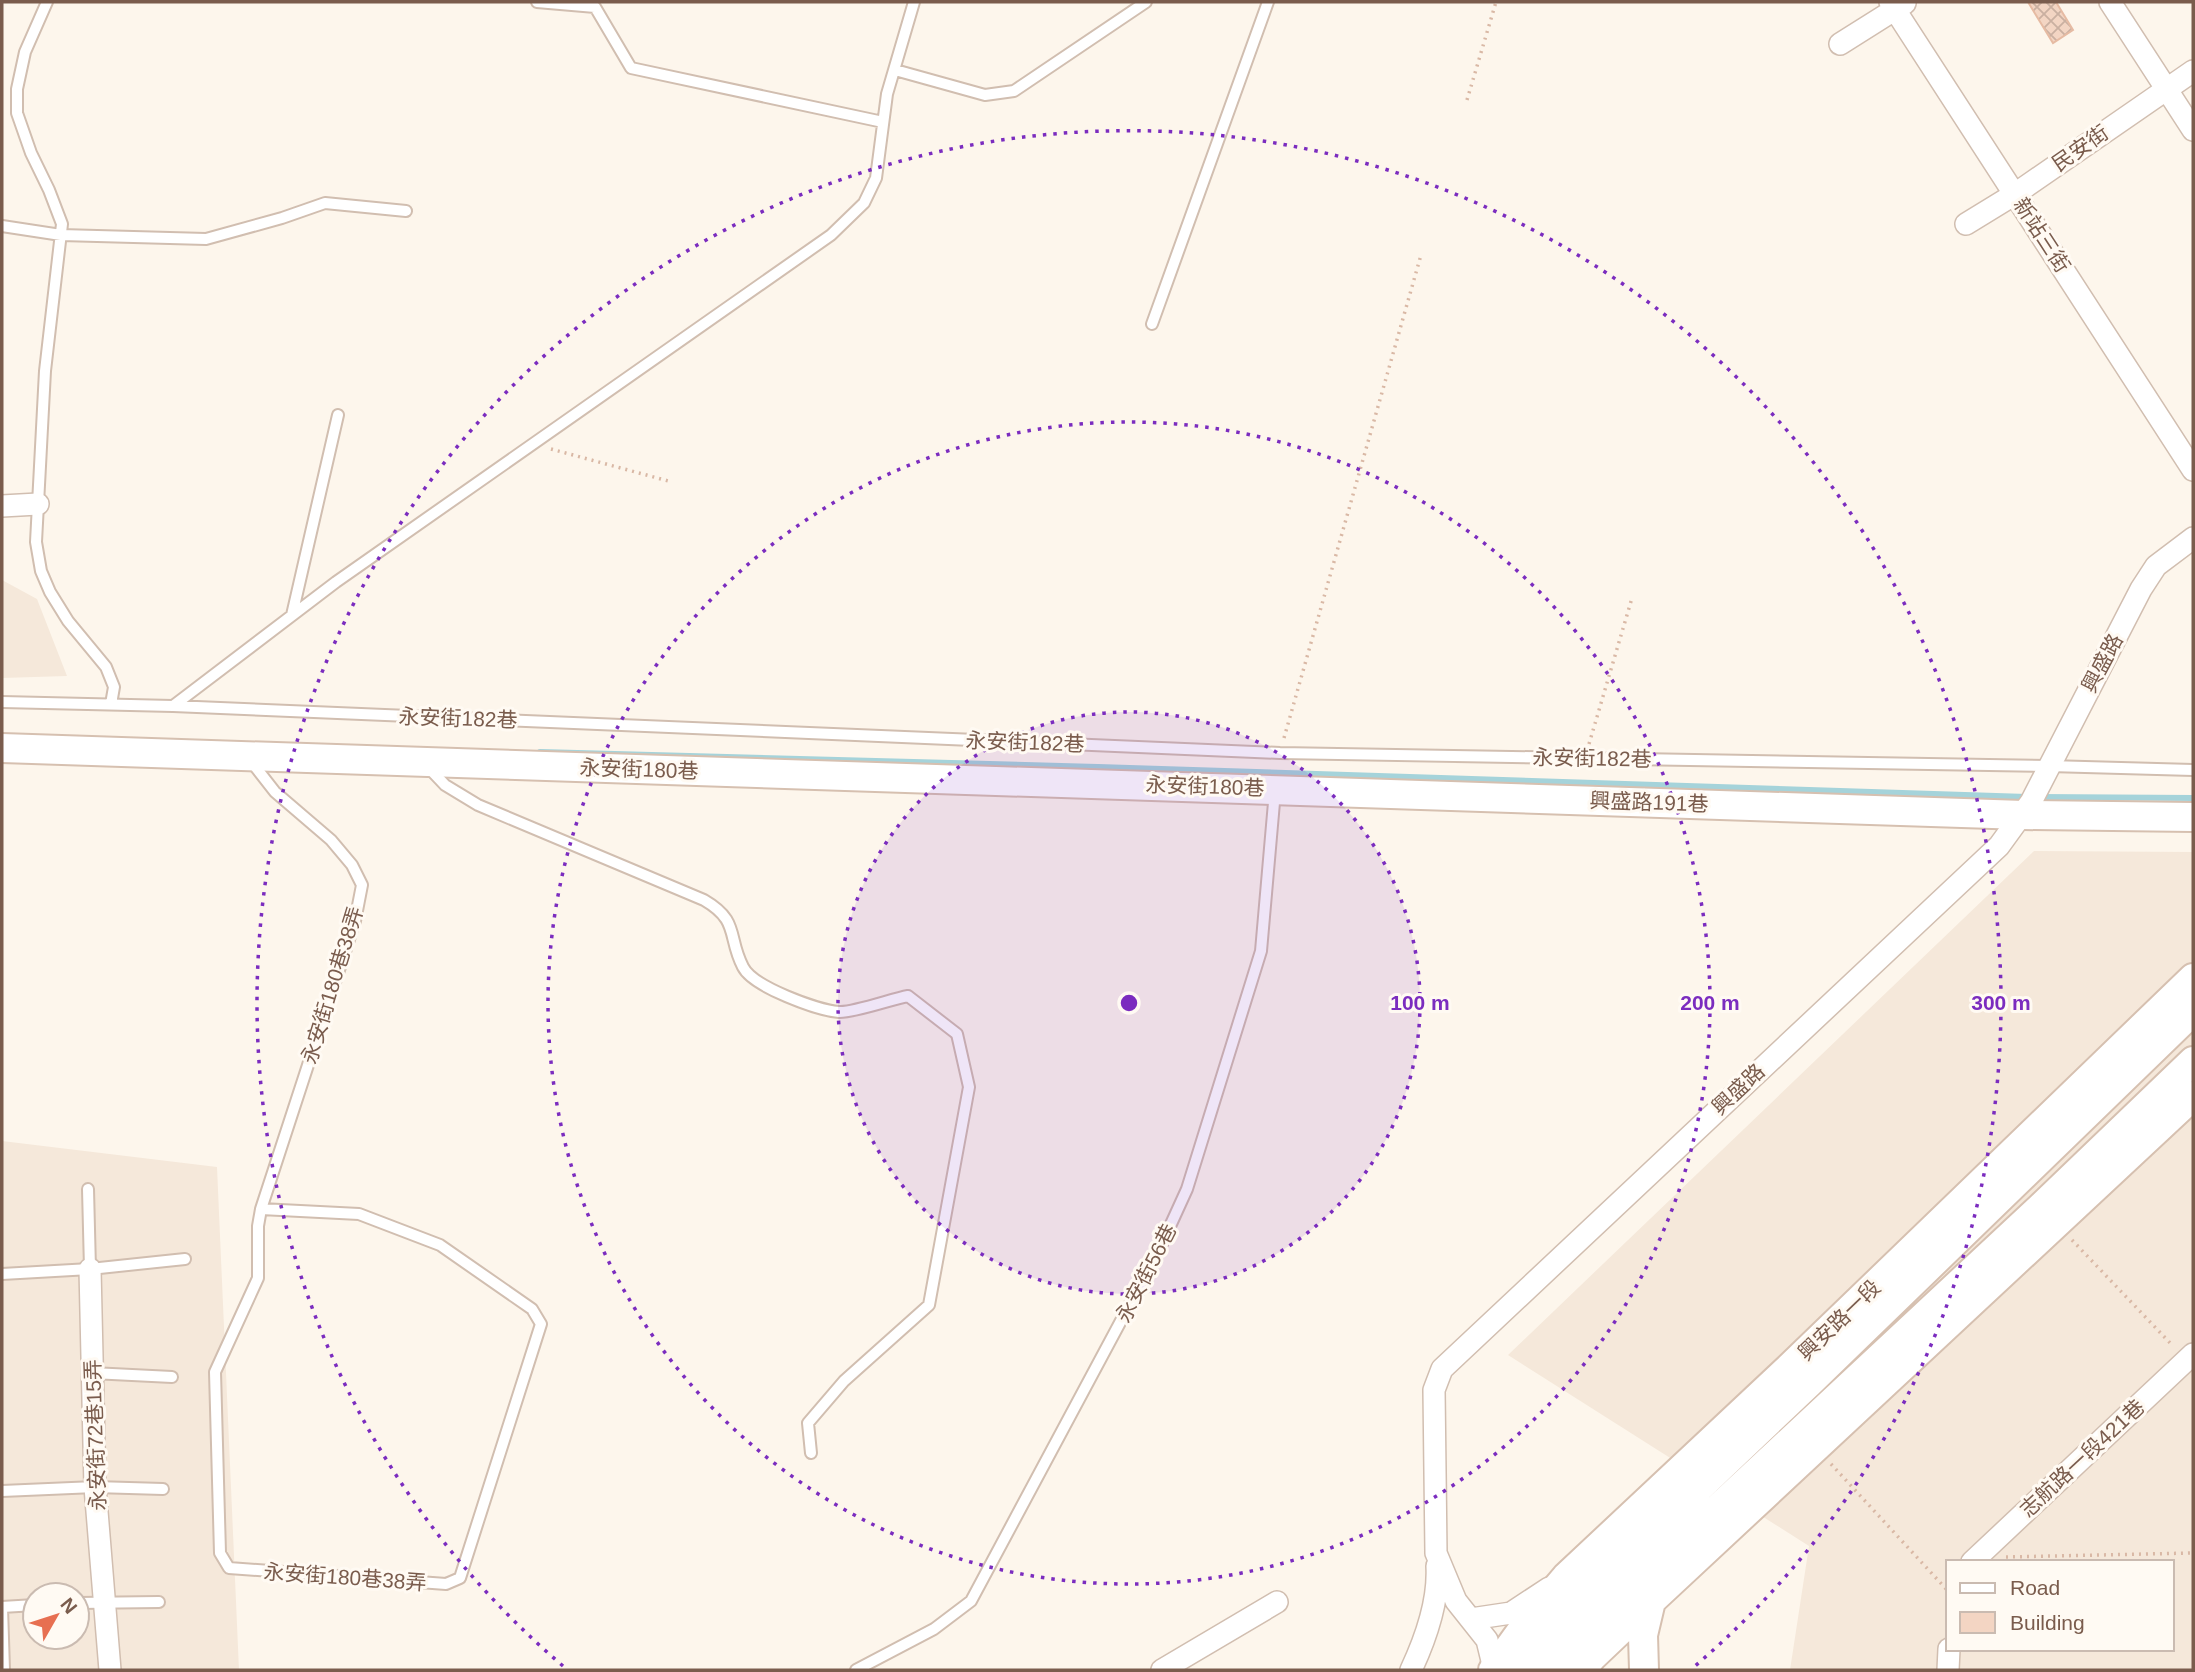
<svg xmlns="http://www.w3.org/2000/svg" width="2195" height="1672" font-family="Arial,'Noto Sans TC',sans-serif">
  <style>
    .residential { fill: #f5e8da; fill-rule: evenodd }
    .lines { fill: none; stroke-linecap: round; stroke-linejoin: round }
    .stream { stroke: #a5d3da; stroke-width: 6 }
    .building { fill: url(#building-cross-hatch); stroke: #e6bba3; stroke-width: 2 }
    .lane-casing { stroke: #d1beb0; stroke-width: 14 }
    .street-casing { stroke: #d1beb0; stroke-width: 24 }
    .secondary-casing { stroke: #d6c0b0; stroke-width: 32 }
    .path { stroke: #d9b8a5; stroke-width: 3.5; stroke-dasharray: 2 5; stroke-linecap: butt }
    .lane { stroke: #fff; stroke-width: 10 }
    .street { stroke: #fff; stroke-width: 21 }
    .secondary { stroke: #fff; stroke-width: 28 }
    .ring { fill: none; stroke: #7b2cbf; stroke-width: 3.5; stroke-dasharray: 3.5 7 }
    .labels { text-anchor: middle; dominant-baseline: central; stroke-width: 6; stroke-linejoin: round; paint-order: stroke }
    .street-label { font-size: 21px; fill: #7a5c4d; stroke: #fffaf3 }
    .centre { fill: #7b2cbf; stroke: #fffaf3; stroke-width: 3.5 }
    .ring-label { font-size: 21px; text-anchor: middle; font-weight: bold; fill: #7b2cbf; stroke: #fffaf3; stroke-width: 6; stroke-linejoin: round; paint-order: stroke }
  </style>
  <defs>
    <pattern id="building-cross-hatch" width="8" height="8" patternUnits="userSpaceOnUse" patternTransform="scale(1.75)"><rect width="8" height="8" fill="#f3d5c3"/><path d="M0 0l8 8M0 8l8-8" fill="none" stroke="#cab0a1"/></pattern>
  </defs>
  <rect width="100%" height="100%" fill="#fdf6ec"/>
  <path class="residential" d="M2,580l35,19 30,77 -65,2z
    M2034,851l159,1v818h-403l19,-124 -301,-191zM1948,1562h224v87h-224z
    M2,1141l215,26 22,503h-237zM35,1595h42v42h-42z"/>
  <g class="lines">
    <path class="stream" d="M540,752l558,15 929,30
      M2038,797l155,1"/>
  </g>
  <path class="building" d="M2028,2h28l17,28 -20,13z"/>
  <g class="lines">
    <g class="lane-casing">
      <path id="lane" d="M47,2l-22,50 -8,37v24l14,40 18,37 13,34 -17,147 -9,171 5,29 9,21 18,29 38,46 8,20 -3,17
        M537,2l58,5 36,61 252,54
        M895,70l90,25 29,-4 132,-89
        M2,226l59,9 145,4 76,-21 43,-15 81,8
        M1152,324l116,-322
        M292,615l46,-200
        M2,702l171,4 1107,47 769,13 144,4
        M173,706l163,-124 495,-347 33,-32 12,-25 11,-84 27,-92
        M250,760l25,32 56,48 21,25 10,20 -7,36 -94,288 98,5 81,31 92,64 9,15 -81,254 -14,6 -217,-16 -9,-15 -5,-181 43,-94v-52l3,-17
        M427,766l18,19 33,20 226,95c36,21 23,36 39,67 10,20 74,43 96,45 14,1 53,-13 69,-16l49,38 12,53 -40,218 -85,76 -36,42 3,30
        M88,1189l2,80
        M2,1274l88,-5 95,-10
        M92,1373l80,4
        M2,1491l93,-4 68,2
        M77,1603l82,-1
        M2,1607l2,63
        M2,1607l33,-2
        M856,1670l78,-41 37,-28 190,-355 26,-57 74,-238 14,-160"/>
    </g>
    <g class="street-casing">
      <path id="street" d="M1890,2l303,468
        M2110,2l83,128
        M1840,44l65,-41
        M1966,224l49,-30 178,-123
        M2,506l36,-2
        M90,1269l5,218 15,183
        M1972,1562l221,-208
        M1471,1619l40,-6 38,-25
        M1494,1669l-7,-29 -31,-39 -20,-48 -2,-163 8,-21 557,-523 32,-44 110,-213 15,-23 37,-28
        M1162,1670l115,-68
        M1411,1670c15,-32 28,-69 26,-104
        M1948,1670l1,-21"/>
    </g>
    <g class="secondary-casing">
      <path id="secondary" d="M2,748l2021,67 170,2
        M1493,1670l34,-47 39,-46 224,-210 403,-389
        M1523,1670l43,-56 243,-231 384,-372
        M1552,1670l44,-48 445,-415 152,-146
        M1582,1670l10,-13 59,-56 542,-505
        M1644,1670l-1,-35 8,-34"/>
    </g>
    <path class="path" d="M1467,100l29,-98
      M551,449l121,33
      M1284,738l137,-483
      M1589,744l43,-146
      M2072,1240l101,106
      M1831,1464l117,127
      M2006,1557l187,-4"/>
    <use href="#lane" class="lane"/>
    <use href="#street" class="street"/>
    <use href="#secondary" class="secondary"/>
  </g>
  <circle cx="1129" cy="1003" r="291" fill="#7b2cbf" fill-opacity=".12"/>
  <g class="ring">
    <circle cx="1129" cy="1003" r="291"/>
    <circle cx="1129" cy="1003" r="581"/>
    <path d="M563 1666A872 872 0 1 1 1695 1666"/>
  </g>
  <g class="labels">
    <g class="street-label">
      <text transform="translate(2080 148) rotate(-35)">民安街</text>
      <text transform="translate(2042 235) rotate(57)">新站三街</text>
      <text transform="translate(2102 663) rotate(-62)">興盛路</text>
      <text transform="translate(458 718) rotate(2)">永安街182巷</text>
      <text transform="translate(1025 742) rotate(2)">永安街182巷</text>
      <text transform="translate(1592 758) rotate(1)">永安街182巷</text>
      <text transform="translate(639 769) rotate(2)">永安街180巷</text>
      <text transform="translate(1205 786) rotate(2)">永安街180巷</text>
      <text transform="translate(1649 802) rotate(2)">興盛路191巷</text>
      <text transform="translate(332 985) rotate(-73)">永安街180巷38弄</text>
      <text transform="translate(1738 1089) rotate(-43)">興盛路</text>
      <text transform="translate(1146 1273) rotate(-63)">永安街56巷</text>
      <text transform="translate(1839 1320) rotate(-44)">興安路一段</text>
      <text transform="translate(95 1435) rotate(-92)">永安街72巷15弄</text>
      <text transform="translate(2082 1458) rotate(-43)">志航路一段421巷</text>
      <text transform="translate(345 1577) rotate(4)">永安街180巷38弄</text>
    </g>
  </g>
  <circle cx="1129" cy="1003" r="10" class="centre"/>
  <g class="ring-label">
    <text x="1420" y="1010">100 m</text>
    <text x="1710" y="1010">200 m</text>
    <text x="2001" y="1010">300 m</text>
  </g>
  <rect width="2195" height="1672" fill="none" stroke="#7a5c4d" stroke-width="7"/>
  <rect x="1946" y="1560" width="228" height="91" fill="#fffaf3" stroke="#cabbb1" stroke-width="2"/>
  <rect x="1960" y="1583" width="35" height="10" fill="#ffffff" stroke="#cabbb1" stroke-width="2"/>
  <text x="2010" y="1595" font-size="21" fill="#7a5c4d">Road</text>
  <rect x="1960" y="1612" width="35" height="21" fill="#f3d5c3" stroke="#cabbb1" stroke-width="2"/>
  <text x="2010" y="1630" font-size="21" fill="#7a5c4d">Building</text>
  <g transform="translate(56 1616) rotate(51)"><circle r="33" fill="#fffaf3" stroke="#cabbb1" stroke-width="2"/>
  <path d="M0-5L12 26L0 18L-12 26Z" fill="#e76f51"/>
  <text y="-10" font-size="19" font-weight="bold" text-anchor="middle" fill="#7a5c4d">N</text>
  </g>
</svg>
